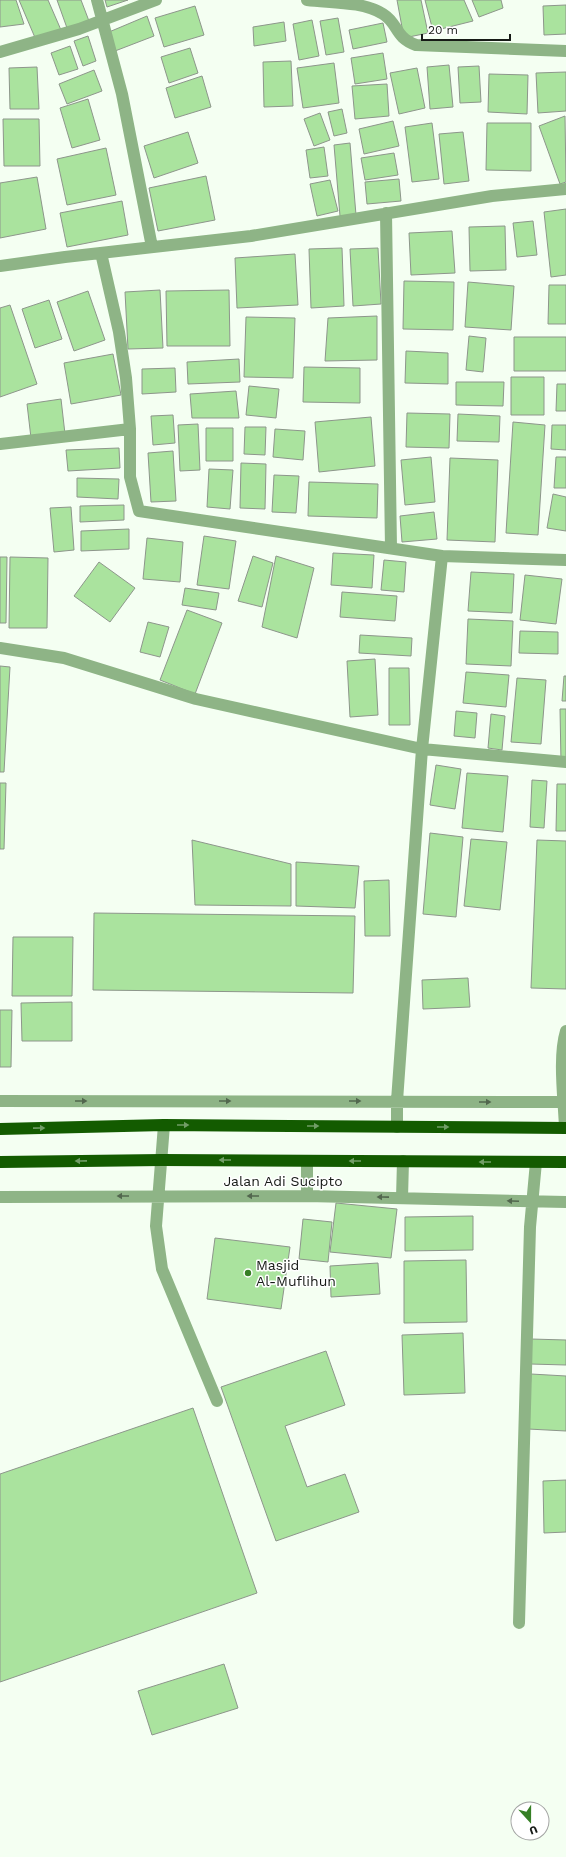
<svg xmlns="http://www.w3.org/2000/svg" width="566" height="1857" font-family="'Work Sans',sans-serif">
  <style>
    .building { fill: #aae39e; stroke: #8d968b }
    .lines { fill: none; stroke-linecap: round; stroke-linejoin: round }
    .minor { stroke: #8eb486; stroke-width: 12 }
    .highway { stroke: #135b00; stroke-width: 12 }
    .oneway { fill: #52674e }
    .oneway2 { fill: #719d66 }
    .poi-dot { fill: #367f25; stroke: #fff; stroke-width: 1.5 }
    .labels { text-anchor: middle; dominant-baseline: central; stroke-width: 3; stroke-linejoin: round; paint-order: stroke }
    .street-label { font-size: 14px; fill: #161a16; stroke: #fff }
    .poi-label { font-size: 14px; fill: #161a16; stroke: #fff; text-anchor: start }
  </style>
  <rect width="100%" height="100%" fill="#f4fff2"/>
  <path class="building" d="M0,0h16l8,24 -24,3z
    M19,0h29l13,30 -25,10z
    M57,0h24l8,21 -22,7z
    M105,0h23l-21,7z
    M397,0h24l7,33 -24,5z
    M425,0h39l9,21 -40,10z
    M472,0h29l2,8 -24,9z
    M566,5v29l-22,1 -1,-29z
    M195,6l9,29 -40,12 -9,-29z
    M147,16l7,20 -39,15 -6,-19z
    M338,18l6,34 -18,3 -6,-34z
    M312,20l7,36 -20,4 -6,-36z
    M284,22l2,19 -32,5 -1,-19z
    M383,23l4,19 -34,7 -4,-19z
    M88,36l8,25 -13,5 -9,-25z
    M70,46l8,23 -19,6 -8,-22z
    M190,48l8,25 -29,10 -8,-26z
    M383,53l4,26 -32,5 -4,-26z
    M291,61l2,45 -29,1 -1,-45z
    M334,63l5,40 -36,5 -6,-40z
    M449,65l4,42 -23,2 -3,-42z
    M479,66l2,36 -21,1 -2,-36z
    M37,67l2,42h-29l-1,-41z
    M417,68l8,40 -26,6 -9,-41z
    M94,70l8,21 -35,13 -8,-20z
    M566,72v39l-28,2 -2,-40z
    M489,74l39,1 -1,39 -39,-2z
    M202,76l9,31 -36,11 -9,-30z
    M387,84l2,32 -34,3 -3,-33z
    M88,99l12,41 -28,8 -12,-40z
    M342,109l5,24 -13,3 -6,-24z
    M320,113l10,27 -16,6 -10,-27z
    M565,116l1,66 -6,2 -21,-58z
    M3,119h36l1,47h-36z
    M393,121l6,25 -35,8 -5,-25z
    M432,123l7,56 -27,3 -7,-55z
    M487,123h44v48l-45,-1z
    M188,132l10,31 -44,15 -10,-32z
    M463,132l6,49 -25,3 -5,-50z
    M350,143l6,72 -16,1 -6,-71z
    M324,147l4,29 -18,2 -4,-28z
    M106,148l10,47 -49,10 -10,-46z
    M394,153l4,22 -33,5 -4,-22z
    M206,176l9,44 -57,11 -9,-43z
    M37,177l9,52 -46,9v-55z
    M399,179l2,22 -34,3 -2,-22z
    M330,180l8,31 -21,5 -7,-32z
    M122,201l6,34 -61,12 -7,-34z
    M566,209v66l-15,2 -7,-65z
    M533,221l4,34 -20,2 -4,-34z
    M505,226l1,44 -36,1 -1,-44z
    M452,231l3,42 -44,2 -2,-42z
    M342,248l2,58 -33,2 -2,-59z
    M378,248l3,56 -28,2 -3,-57z
    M295,254l3,51 -61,3 -2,-50z
    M404,281l50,1 -1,48 -50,-1z
    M468,282l46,4 -3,44 -46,-3z
    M549,285h17v39h-18z
    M160,290l3,58 -35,1 -3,-57z
    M229,290l1,56h-63l-1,-55z
    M88,291l17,49 -31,11 -17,-49z
    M49,300l13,39 -27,9 -13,-39z
    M10,305l27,79 -37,13v-89z
    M377,316v44l-52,1 3,-43z
    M246,317l49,1 -2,60 -49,-1z
    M469,336l17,2 -3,34 -17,-2z
    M514,337h52v34h-52z
    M406,351l42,2v31l-43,-1z
    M113,354l8,41 -50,9 -7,-41z
    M239,359l1,23 -52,2 -1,-22z
    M304,367l56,1v35l-57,-1z
    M175,368l1,24 -34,2v-25z
    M511,377h33v38h-33z
    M456,382h48l-1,24 -47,-1z
    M557,384h9v27h-10z
    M249,386l30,3 -3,29 -30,-3z
    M236,391l3,27h-47l-2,-24z
    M61,399l4,35 -34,4 -4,-34z
    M407,413l43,1 -1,34 -43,-1z
    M458,414l42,2 -1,26 -42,-1z
    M173,415l2,28 -22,2 -2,-29z
    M371,417l4,49 -56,6 -4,-50z
    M513,422l32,3 -7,110 -32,-2z
    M198,424l2,46 -20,1 -2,-46z
    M552,425h14v25l-15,-1z
    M245,427h21l-1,28 -21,-1z
    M206,428h27v33h-27z
    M275,429l30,2 -2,29 -30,-3z
    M119,448l1,20 -52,3 -2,-21z
    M173,451l3,50 -25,1 -3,-49z
    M431,457l4,45 -30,3 -4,-45z
    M556,457h10v31h-12z
    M450,458l48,2 -3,82 -48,-2z
    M241,463l25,1 -1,45 -25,-1z
    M209,469l24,1 -3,39 -23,-2z
    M274,475l25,1 -3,37 -24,-1z
    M77,478l42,1 -1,20 -41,-2z
    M309,482l69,2 -1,34 -69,-2z
    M553,494l13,3v34l-19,-3z
    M124,505v15l-44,2v-16z
    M71,507l3,43 -20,2 -4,-44z
    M434,512l3,27 -35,3 -2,-26z
    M129,529v20l-48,2v-20z
    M204,536l32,5 -7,48 -32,-4z
    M147,538l36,4 -3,40 -37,-3z
    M333,553l41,2 -2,33 -41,-3z
    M253,556l20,7 -11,44 -24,-6z
    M276,556l38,12 -17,70 -35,-11z
    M0,557h7l-1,66h-6z
    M10,557l38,1 -1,70h-38z
    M384,560l22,2 -2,30 -23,-2z
    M99,562l36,26 -25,34 -36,-26z
    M471,572l43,2 -2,39 -44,-2z
    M525,575l37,4 -6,45 -36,-4z
    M185,588l34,5 -3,17 -34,-5z
    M342,592l55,4 -2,25 -55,-4z
    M187,610l35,13 -27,71 -35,-14z
    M468,619l45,2 -2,45 -45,-2z
    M148,622l21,5 -9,30 -20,-5z
    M520,631l38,1v22l-39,-1z
    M360,635l52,3 -1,18 -52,-3z
    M375,659l3,56 -28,2 -3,-56z
    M0,666l10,1 -6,105h-4z
    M389,668h20l1,57h-21z
    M466,672l43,3 -3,32 -43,-4z
    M564,676h2v25h-4z
    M517,678l29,2 -5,64 -30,-2z
    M560,709h6v53h-5z
    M456,711l21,2 -2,25 -21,-2z
    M491,714l14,2 -3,34 -14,-2z
    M436,765l25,4 -6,40 -25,-4z
    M467,773l41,3 -5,56 -41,-4z
    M532,780l15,1 -3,47 -14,-1z
    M0,783h6l-2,66h-4z
    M557,784h9v47h-10z
    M430,833l33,4 -7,80 -33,-3z
    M471,839l36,3 -7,68 -36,-4z
    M192,840l99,24v42l-96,-1z
    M537,840l29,1v148l-35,-1z
    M296,862l63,4 -4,42 -59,-2z
    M389,880l1,56h-25l-1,-55z
    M94,913l261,3 -2,77 -260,-3z
    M13,937h60l-1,59h-60z
    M468,978l2,29 -47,2 -1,-29z
    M72,1002v39h-50l-1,-38z
    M0,1010h12l-1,57h-11z
    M336,1203l61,6 -6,49 -61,-6z
    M473,1216v34l-68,1v-34z
    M303,1219l29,3 -4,40 -29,-3z
    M215,1238l75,9 -9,62 -74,-10z
    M466,1260l1,62 -63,1v-62z
    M378,1263l2,31 -49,3 -1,-31z
    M463,1333l2,60 -61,2 -2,-60z
    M531,1339l35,1v25l-36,-1z
    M326,1351l19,54 -60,21 22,61 38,-13 14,38 -83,29 -55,-154z
    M531,1374l35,2v55l-38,-2z
    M193,1408l64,185 -257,89v-208z
    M566,1480v52l-22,1 -1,-52z
    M224,1664l14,44 -86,27 -14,-44z"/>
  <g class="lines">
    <path class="minor" d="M97,0l25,94 30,153
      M307,0c24,3 55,1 76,14 16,10 11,23 33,31l150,6
      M0,52l79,-23 77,-29
      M386,213l5,335
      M101,253l18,79 7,46 4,51v48l9,34 303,45
      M0,266l65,-9 186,-21 241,-40 74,-7
      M0,444l130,-15
      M0,648l64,10 132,41 226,50 144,13
      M0,1101l566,1
      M164,1125l-8,101 6,43 55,132
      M397,1127v-26l25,-352 20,-193 124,4
      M565,1128c-1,-28 -7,-71 1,-97
      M307,1196v-35
      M0,1197l307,-1 259,6
      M402,1198l1,-37
      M519,1623l11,-396 6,-65"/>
    <path class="highway" d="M0,1129l164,-4 402,3
      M0,1162l162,-2 404,2"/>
  </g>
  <defs><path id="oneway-solid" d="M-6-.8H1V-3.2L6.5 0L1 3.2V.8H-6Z"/></defs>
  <g class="oneway">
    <use href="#oneway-solid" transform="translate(81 1101)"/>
    <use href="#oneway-solid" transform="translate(225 1101)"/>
    <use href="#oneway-solid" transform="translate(355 1101)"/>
    <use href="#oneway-solid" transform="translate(485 1102)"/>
    <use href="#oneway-solid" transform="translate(123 1196) rotate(180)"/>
    <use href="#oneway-solid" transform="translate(253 1196) rotate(-180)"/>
    <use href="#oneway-solid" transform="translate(383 1197) rotate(-179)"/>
    <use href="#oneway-solid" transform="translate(513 1201) rotate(-178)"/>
  </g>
  <g class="oneway2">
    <use href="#oneway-solid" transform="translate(183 1125)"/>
    <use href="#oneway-solid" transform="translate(313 1126)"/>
    <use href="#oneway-solid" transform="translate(443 1127)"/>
    <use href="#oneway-solid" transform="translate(39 1128) rotate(-1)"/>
    <use href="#oneway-solid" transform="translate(225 1160) rotate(-180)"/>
    <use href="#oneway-solid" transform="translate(81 1161) rotate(179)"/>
    <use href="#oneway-solid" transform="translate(355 1161) rotate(-180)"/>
    <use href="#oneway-solid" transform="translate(485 1162) rotate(-180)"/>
  </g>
  <circle class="poi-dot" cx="248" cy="1273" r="4"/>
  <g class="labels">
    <g class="street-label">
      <text x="283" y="1181">Jalan Adi Sucipto</text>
    </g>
    <g class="poi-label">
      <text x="256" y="1265">Masjid<tspan x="256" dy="16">Al-Muflihun</tspan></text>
    </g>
  </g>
  <g transform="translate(530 1821) rotate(159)"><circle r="19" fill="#ffffff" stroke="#a2a3a2"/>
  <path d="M0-3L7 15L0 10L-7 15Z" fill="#367f25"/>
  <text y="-6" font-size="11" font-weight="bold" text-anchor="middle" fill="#161a16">U</text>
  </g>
  <path d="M422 34v6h88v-6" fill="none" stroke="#161a16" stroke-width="2"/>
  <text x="428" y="34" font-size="12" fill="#161a16" stroke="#ffffff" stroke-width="3" paint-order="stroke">20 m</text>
</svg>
